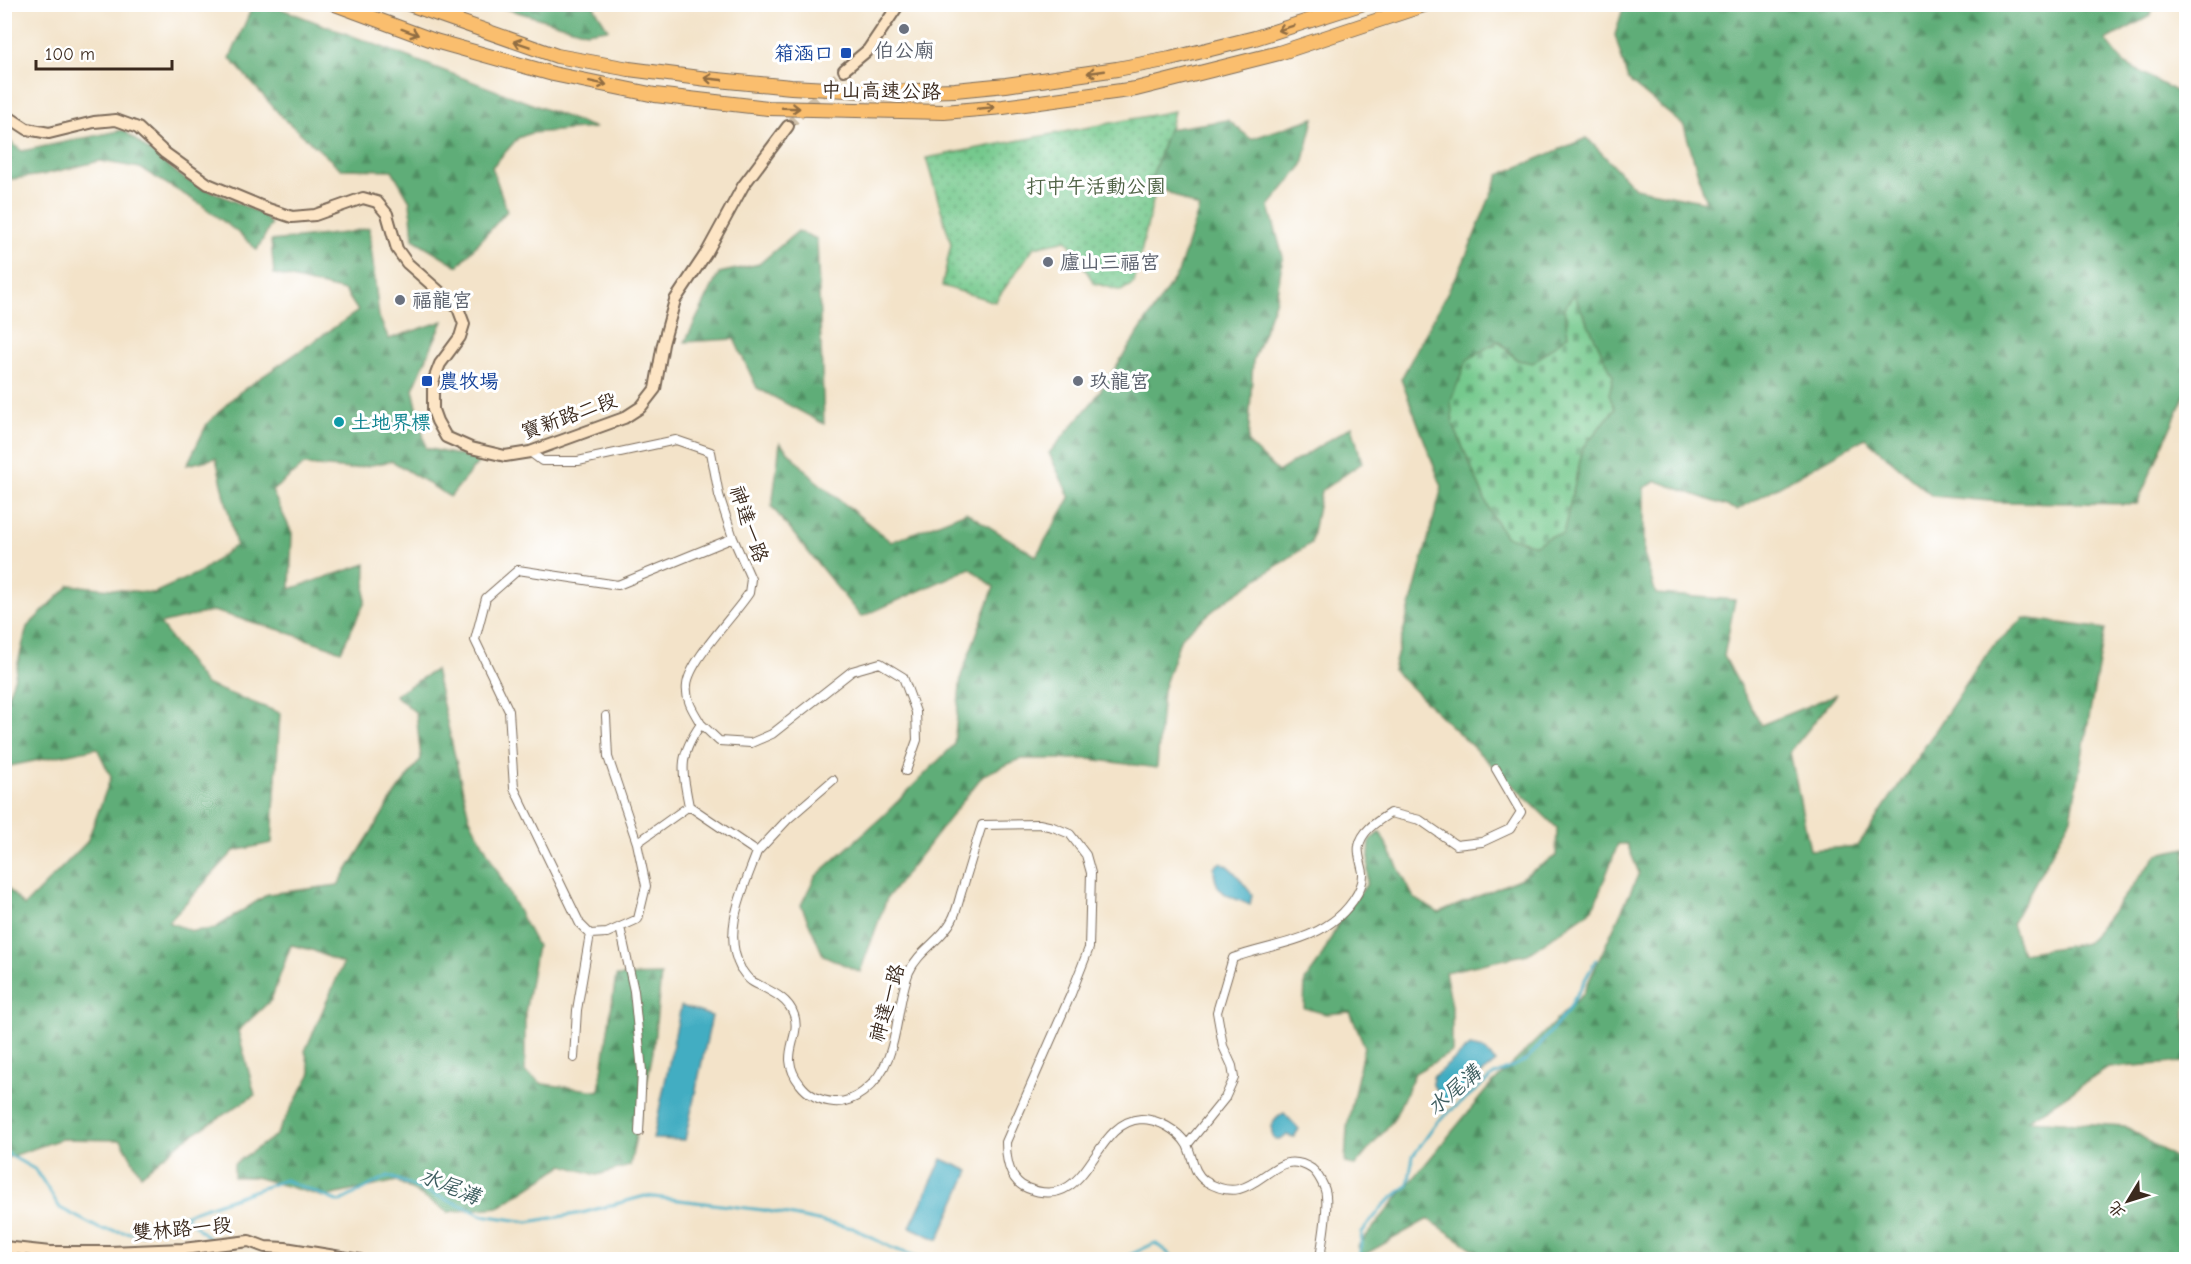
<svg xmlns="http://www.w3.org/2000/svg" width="2191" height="1264" font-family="'Comic Neue','LXGW WenKai TC',sans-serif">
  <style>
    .grass { fill: url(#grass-dots); stroke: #587a56; stroke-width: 1.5 }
    .forest { fill: url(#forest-firs); stroke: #4d6c4b; stroke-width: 1.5; fill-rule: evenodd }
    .cemetery { fill: url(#cemetery-stones); stroke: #587a56; stroke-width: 1.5 }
    .water { fill: #43adc2; stroke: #3f6c70; stroke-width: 1.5 }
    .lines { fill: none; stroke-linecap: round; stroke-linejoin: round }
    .stream { stroke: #43adc2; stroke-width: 3 }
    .secondary-tunnel { stroke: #cebea7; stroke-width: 10; stroke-dasharray: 10 5; stroke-linecap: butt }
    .street-casing { stroke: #7b6b5a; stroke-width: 10 }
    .secondary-casing { stroke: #7b6b5a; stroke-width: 14 }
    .highway-casing { stroke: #7b6b5a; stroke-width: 16 }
    .street { stroke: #fff; stroke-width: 8 }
    .secondary { stroke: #fde5c5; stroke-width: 10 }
    .highway { stroke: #fabe6e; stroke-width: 14 }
    .oneway { stroke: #916d42 }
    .worship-dot { fill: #6b7280; stroke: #fff; stroke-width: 2 }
    .transit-dot { fill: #1a4fb4; stroke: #fff; stroke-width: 2 }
    .culture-dot { fill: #0f9aa8; stroke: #fff; stroke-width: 2 }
    .labels { text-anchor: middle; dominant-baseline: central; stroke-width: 6; stroke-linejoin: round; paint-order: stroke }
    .worship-label { font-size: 20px; fill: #5b616d; stroke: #fff; text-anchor: start }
    .transit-label { font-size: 20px; fill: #164399; stroke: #fff; text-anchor: end }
    .street-label { font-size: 20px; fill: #3b2a1e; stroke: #fff }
    .park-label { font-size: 20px; fill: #4f6245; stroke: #fff }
    .culture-label { font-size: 20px; fill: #0d838f; stroke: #fff; text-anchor: start }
    .water-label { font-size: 21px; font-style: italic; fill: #3e5e60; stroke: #fff }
  </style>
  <defs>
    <pattern id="grass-dots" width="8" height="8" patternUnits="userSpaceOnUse" patternTransform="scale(1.5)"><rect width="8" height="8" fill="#74c98d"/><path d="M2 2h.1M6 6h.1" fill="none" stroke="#60a373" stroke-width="1.8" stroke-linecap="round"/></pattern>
    <pattern id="forest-firs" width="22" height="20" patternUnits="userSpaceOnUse" patternTransform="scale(1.5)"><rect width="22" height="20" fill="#5fad78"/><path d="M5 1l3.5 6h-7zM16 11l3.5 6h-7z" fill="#508d62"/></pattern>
    <pattern id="cemetery-stones" width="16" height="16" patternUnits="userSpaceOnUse" patternTransform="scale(1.5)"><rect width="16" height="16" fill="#74c98d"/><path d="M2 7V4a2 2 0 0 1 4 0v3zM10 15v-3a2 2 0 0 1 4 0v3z" fill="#60a373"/></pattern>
  </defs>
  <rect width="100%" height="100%" fill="#fff"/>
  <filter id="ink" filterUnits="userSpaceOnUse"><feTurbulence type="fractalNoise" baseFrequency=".0167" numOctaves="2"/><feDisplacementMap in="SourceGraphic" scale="12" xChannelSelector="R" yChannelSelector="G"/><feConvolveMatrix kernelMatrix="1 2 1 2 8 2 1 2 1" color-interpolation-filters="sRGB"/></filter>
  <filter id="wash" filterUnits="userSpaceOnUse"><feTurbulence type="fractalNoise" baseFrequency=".008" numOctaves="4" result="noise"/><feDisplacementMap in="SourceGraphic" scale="24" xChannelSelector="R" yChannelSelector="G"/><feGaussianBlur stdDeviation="1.35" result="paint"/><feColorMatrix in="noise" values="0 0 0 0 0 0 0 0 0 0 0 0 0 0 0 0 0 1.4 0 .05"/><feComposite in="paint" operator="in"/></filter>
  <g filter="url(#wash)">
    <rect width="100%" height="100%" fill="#f3e3c9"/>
    <path class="grass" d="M1174,111l-40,172 -13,8 -27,-8 -27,-43 -33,7 -39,55 -53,-16 9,-42 -25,-86z"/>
    <path class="forest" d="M253,5h18l324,123 -64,5 -13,5 -26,29 15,44 -49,55 -45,-27 -3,-38 -18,-31 -51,-1 -59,-52 -52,-59z
      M493,5h100l15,24 -22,3z
      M1624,5h528l-2,11 -44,24 18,23 62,34v295l-49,112 -136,-2 -69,-6 -67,-58 -128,72 -80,-29 -13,7v66l12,40 79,6 -11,56 37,69 76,-31 -47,58 20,98 48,-4 132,-197 34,-31 81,11 -34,189 -59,106 10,29 65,-10 71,-89 28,-6v214l-78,6 -80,52 97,6 61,39v94h-698l-60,-40 -66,37 -4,-10 130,-158 95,-94 56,-121 -12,-29h-9l-25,65 -65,45 -83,18 7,34v46l-37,21 -21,46 -39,47 -10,-3 2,-35 17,-82 -14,-34 -24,2 -22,-6 1,-27 13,-18 25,-48 24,-31 3,-44 10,-8 34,66 25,15 80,-34 37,-23 1,-28 -164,-158 49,-183 -41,-108 62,-116 36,-88 88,-37 48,50 71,14 -22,-76 -56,-46 -13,-45zM1574,295l39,81 -4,18 6,15 -32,38 -20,87 -13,2 -15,8 -30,-8 -14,-23 -38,-89 46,-83 18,19 16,3 35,-28 -4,-28z
      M1314,118l-11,47 -34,41 14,51 -7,42 -23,62 -5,82 30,29 74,-46 10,37 -41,28 -10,52 -85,57 -45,37 -18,53 -6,78 -68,-9h-69l-37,16 -96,123 -27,74 -37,-17 -22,-50 14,-28 69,-62 70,-70 7,-69 33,-89 -24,-19 -109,49 -89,-110 8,-64 34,36 77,63 75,-30 70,44 34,-58 -21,-45 45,-53 84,-127 21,-65 -49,-25 18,-54 60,-9 23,19z
      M123,130l62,49 77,35 9,10 -14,26 -16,-15 -42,-32 -59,-35 -40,-7 -58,14 -37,5 -1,-43 18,14z
      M369,228l10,89 10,22 54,-18 -30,68 13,59 54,12 -30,37 -58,-36 -41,8 -47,-4 -32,26 20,42 -2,56 76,-25 -1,38 -24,49 -61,-21 -67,-19 -53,13 45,60 75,29 -8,130 -38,8 -66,71 24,9 22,-2 54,-35 70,-9 59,-94 24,-32 -5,-46 -21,-18 40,-25 34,147 68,129 -12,67v59l18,12 56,7 17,-115 45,-1 -8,77 -23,114 -33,9 -34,-10 -64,42 -51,5 -51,-31 -73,16 -69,-20h-21v-13l42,-29 35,-62 -6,-22 38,-87 -31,-14 -21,-5 -20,55 -33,31 17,64 -70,44 -44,36 -20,-35 -60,-1 -54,19 -3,-1v-273l20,22 63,-64 24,-65 -14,-29 -92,19v-64l9,-24 13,-52 43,-42 84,8 46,-21 36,-27 -20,-87 -29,7 20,-41 30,-30 121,-83 -13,-20 -71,-17 -3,-33 74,-8z
      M798,231l19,8 7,185 -67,-36 -23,-49 -49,3 34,-69 40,-9z"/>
    <path class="cemetery" d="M1574,295l39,81 -4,18 6,15 -32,38 -20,87 -13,2 -15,9 -30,-9 -14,-23 -38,-89 -2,-24 16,-40 31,-19 19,19 16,3 35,-28 -4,-28z"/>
    <path class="water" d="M1221,862c14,7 20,20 31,32l-2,11c-22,-10 -36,-10 -36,-38z
      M681,1006l31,10 -27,124 -32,-1z
      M1470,1046l13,3 13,13 -48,40 -6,-2 -9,-15v-8z
      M1284,1113l15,16 -5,8 -7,-2 -5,4 -7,1c-7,-12 -3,-20 9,-27z
      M942,1159l27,12 -31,69 -28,-13z"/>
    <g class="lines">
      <path class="stream" d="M4,1152l32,18 24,38 40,21 40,5 44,-19 101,-35 54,22 49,-26 77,31 16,8 47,7 54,-9 63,-17 118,14 90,18 39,20 34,12
        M185,1216l28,26
        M220,1248l12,12
        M1119,1260l36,-17 22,17
        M1359,1260l3,-28 22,-27 24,-20 5,-29 25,-35 56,-46 33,-15 40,-48 29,-52"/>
    </g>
  </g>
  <g filter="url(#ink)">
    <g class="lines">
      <path class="secondary-tunnel" d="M788,126l56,-56"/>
      <g class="street-casing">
        <path id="street" d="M530,452l12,9h36l98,-21 35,12 8,43 14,43 18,41 -2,14c-15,23 -60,68 -62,92 -2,15 7,27 14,39 -23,33 -19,45 -12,82l68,46c-13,36 -36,80 -16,117 4,5 6,10 12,13 15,8 35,15 41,33 8,23 -17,40 6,69 8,11 21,17 34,18 11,1 21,-4 29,-10 39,-30 30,-80 46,-120 9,-21 33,-32 43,-52 5,-9 7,-21 10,-30 7,-22 13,-44 20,-65l57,-1 14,3 17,7 16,21 5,18 -2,75 -18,46 -65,148c0,17 3,39 21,46 64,26 64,-66 114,-69 17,0 37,11 46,26 6,12 6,28 18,36 10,6 22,11 34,8 27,-6 42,-41 73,-20 6,5 14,19 14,27 2,19 -4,44 -6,64
          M606,716l2,41 29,86
          M701,724l18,17 32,2 21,-9 80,-63 28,-8 23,14 13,35 1,28 -11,31
          M689,806l-52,37 9,43 -8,33 -31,14 -17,1 -10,-10 -66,-136 -5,-77 -34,-71 11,-42 32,-28 100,15 115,-47
          M757,852l31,-33 45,-39
          M620,927l14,64 8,80 -3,61
          M574,1058l3,-48 13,-76
          M1187,1145l38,-47 9,-20 -2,-12 -9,-20 -6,-34 16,-54c32,-12 71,-15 99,-36 14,-10 32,-31 31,-49 -1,-8 -6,-20 -4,-27 3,-16 19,-25 31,-33l30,7 36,25 26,-3 28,-13 11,-17 -25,-43"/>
      </g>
      <g class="secondary-casing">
        <path id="secondary" d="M844,70l24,-20 31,-46
          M4,114l23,15 22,4 45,-11 22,-2 22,8 27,25 43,31 60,25 24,8 23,-2 48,-17 14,4 10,12 10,35 10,14 51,45 6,16 -4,13 -20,27 -7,18v28l4,11 9,16 25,11 34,8 25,-4 94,-34 17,-11 14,-18 8,-45 12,-44 32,-48 36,-66 45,-60
          M4,1247l46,5h60l73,-3 66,-8 16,6 20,1 75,12"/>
      </g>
      <g class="highway-casing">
        <path id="highway" d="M335,4l100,37 118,33 102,21 113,13 176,4 59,-5 133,-18 143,-36 148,-49
          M409,4l148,52 72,13 78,10 84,8 93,5 71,-2 51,-5 111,-16 53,-10 85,-21 106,-34"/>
      </g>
      <use href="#street" class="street"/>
      <use href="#secondary" class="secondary"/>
      <use href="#highway" class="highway"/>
    </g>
    <defs><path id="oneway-shaft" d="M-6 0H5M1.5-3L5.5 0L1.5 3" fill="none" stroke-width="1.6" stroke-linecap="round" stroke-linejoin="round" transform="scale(1.5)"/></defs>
    <g class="oneway">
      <use href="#oneway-shaft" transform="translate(1286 28) rotate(163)"/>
      <use href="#oneway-shaft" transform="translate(410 32) rotate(20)"/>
      <use href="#oneway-shaft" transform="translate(522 44) rotate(-161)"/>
      <use href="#oneway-shaft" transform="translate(1096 72) rotate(172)"/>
      <use href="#oneway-shaft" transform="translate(713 79) rotate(-174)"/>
      <use href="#oneway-shaft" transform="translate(598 83) rotate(12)"/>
      <use href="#oneway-shaft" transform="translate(791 108) rotate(2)"/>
      <use href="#oneway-shaft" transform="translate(986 108) rotate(-5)"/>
    </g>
  </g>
  <g class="worship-dot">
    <circle cx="904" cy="29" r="6"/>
    <circle cx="1048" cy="262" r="6"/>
    <circle cx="400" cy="300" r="6"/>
    <circle cx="1078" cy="381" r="6"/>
  </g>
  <g class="transit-dot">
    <rect x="840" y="47" width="12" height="12" rx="3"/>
    <rect x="421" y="375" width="12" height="12" rx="3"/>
  </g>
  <circle class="culture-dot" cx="339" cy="422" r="6"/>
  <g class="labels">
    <g class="worship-label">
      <text x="904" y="50" text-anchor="middle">伯公廟</text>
      <text x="1060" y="262">廬山三福宫</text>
      <text x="412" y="300">福龍宮</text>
      <text x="1090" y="381">玖龍宮</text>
    </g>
    <g class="transit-label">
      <text x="834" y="53">箱涵口</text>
      <text x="439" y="381" text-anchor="start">農牧場</text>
    </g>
    <g class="street-label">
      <text transform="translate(881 91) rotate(1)">中山高速公路</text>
      <text transform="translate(569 416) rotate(-20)">寶新路二段</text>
      <text transform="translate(749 524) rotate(71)">神達一路</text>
      <text transform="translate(887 1003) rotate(-74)">神達一路</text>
      <text transform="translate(182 1229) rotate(-5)">雙林路一段</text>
    </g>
    <g class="park-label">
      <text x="1096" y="186">打中午活動公園</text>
    </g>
    <g class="culture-label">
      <text x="351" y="422">土地界標</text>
    </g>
    <g class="water-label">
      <text transform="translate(1454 1090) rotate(-41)">水尾溝</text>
      <text transform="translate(450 1186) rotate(22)">水尾溝</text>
    </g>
  </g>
  <rect width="2191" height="1264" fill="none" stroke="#fff" stroke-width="24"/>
  <g transform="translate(2128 1201) rotate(232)" stroke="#ffffff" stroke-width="4.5" paint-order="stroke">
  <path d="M0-4.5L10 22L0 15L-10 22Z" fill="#3b2a1e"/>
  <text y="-9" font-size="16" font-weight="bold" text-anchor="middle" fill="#3b2a1e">北</text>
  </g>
  <path d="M36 60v9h136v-9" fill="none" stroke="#3b2a1e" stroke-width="3"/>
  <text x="45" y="60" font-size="18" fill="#3b2a1e" stroke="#ffffff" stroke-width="4.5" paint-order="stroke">100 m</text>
</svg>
